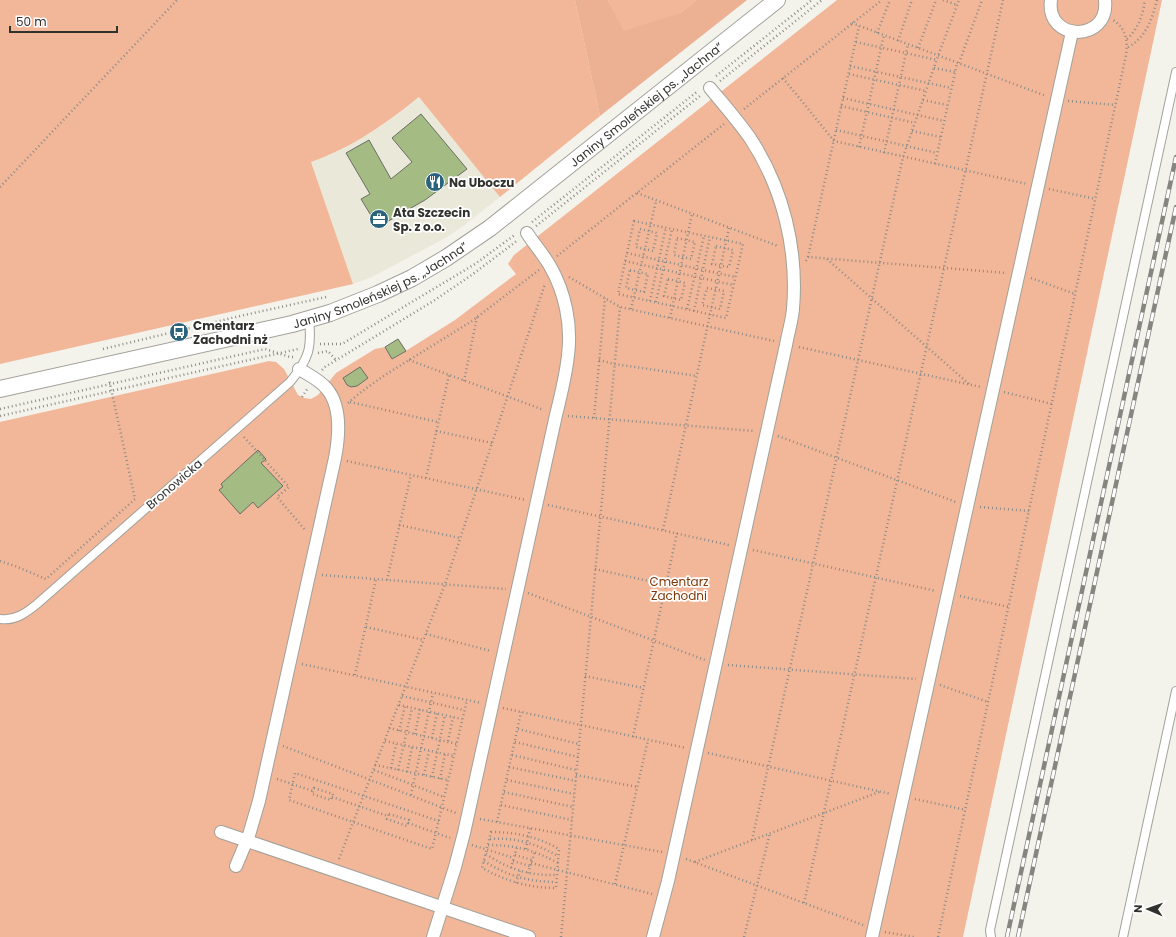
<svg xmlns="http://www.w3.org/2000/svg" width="1176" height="937" font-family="Poppins,sans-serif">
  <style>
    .built { fill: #eae8d9 }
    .green { fill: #f2b698 }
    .forest { fill: #ecb093 }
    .building { fill: #a4bc83; stroke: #6b6d68 }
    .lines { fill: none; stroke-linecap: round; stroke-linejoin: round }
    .service-casing { stroke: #a2a19a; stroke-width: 10 }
    .pedestrian-casing { stroke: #a2a19a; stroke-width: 14 }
    .minor-casing { stroke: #a2a19a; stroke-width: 18 }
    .path { stroke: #8d8c87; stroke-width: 2.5; stroke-dasharray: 1 3; stroke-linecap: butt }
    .service { stroke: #fff; stroke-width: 8 }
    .pedestrian { stroke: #fff; stroke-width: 12 }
    .minor { stroke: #fff; stroke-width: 16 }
    .rail-casing { stroke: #868580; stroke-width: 4.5 }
    .rail { stroke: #fff; stroke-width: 3; stroke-dasharray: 9; stroke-linecap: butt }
    .labels { text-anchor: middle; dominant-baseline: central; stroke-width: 3.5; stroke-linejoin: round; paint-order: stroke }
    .street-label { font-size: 12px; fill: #31312e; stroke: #fff }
    .poi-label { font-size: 12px; font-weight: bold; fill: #31312e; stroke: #fff; text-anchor: start }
    .park-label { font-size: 12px; fill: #7e3809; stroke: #fff }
  </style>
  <rect width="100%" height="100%" fill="#f3f2eb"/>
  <path class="built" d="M420,97l80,100 -37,29 -16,11 -75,40 -19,7 -42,-122 19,-7 48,-27 19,-13z"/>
  <path class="green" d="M0,0h575l25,116 -100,81 -81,-100c-32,26 -68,51 -108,65l42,122 -353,80z
    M608,0h88l-14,12 -58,20z
    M837,0h325l-199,937h-963v-515l269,-61 7,1 8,7 14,26 6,3 7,1 7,-4 18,-22 39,-24 10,-2 8,12 62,-39 61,-46 -8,-10 6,-9z"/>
  <path class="forest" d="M575,0h33l16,31 58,-19 14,-12h51l-147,116z"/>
  <path class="building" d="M421,114l46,55 -42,31 -47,27 -17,-28 9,-5 -24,-41 23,-13 22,39 21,-17 -20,-24z
    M398,339l8,12 -14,8 -7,-12z
    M360,367l8,11 -11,8 -6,1 -4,-2 -4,-7z
    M258,450l8,9 -5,4 22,23 -25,22 -5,-6 -13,12 -21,-24 4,-3 -2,-3z"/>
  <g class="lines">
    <g class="service-casing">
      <path id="service" d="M0,619c15,2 26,-6 37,-15l253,-222c19,-23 22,-34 19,-63
        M991,937l-1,-7 186,-858
        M1123,937l53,-246"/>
    </g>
    <g class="pedestrian-casing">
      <path id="pedestrian" d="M1051,0c-6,42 59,43 54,0
        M221,832l308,105
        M236,866l13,-31 10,-34 76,-343c4,-21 7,-51 -8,-69 -7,-9 -18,-14 -28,-20
        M433,937l22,-70 9,-34 92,-418c5,-20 10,-40 12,-60 4,-30 -3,-63 -18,-89 -7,-12 -16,-22 -23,-33
        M653,937l15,-56 118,-536c2,-12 6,-24 7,-36 5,-60 -10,-121 -43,-171 -12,-17 -26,-33 -40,-50
        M872,937l200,-905"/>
    </g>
    <g class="minor-casing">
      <g id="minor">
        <path id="s1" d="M0,389l292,-65 38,-11 48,-19 34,-16 34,-20 44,-30 287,-228"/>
      </g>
    </g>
    <path class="path" d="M943,0l14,5
      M852,23l194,73
      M877,33l13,-33
      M1127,39c11,-10 16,-24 18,-39
      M898,41l14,-41
      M856,42l81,18
      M1128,47c18,-9 24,-28 29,-47
      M918,48l18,-48
      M959,63l23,-63
      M850,66l101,22
      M934,68l21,4
      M849,74l77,17
      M716,76l96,-76
      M783,78l51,63 193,43
      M720,81l102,-81
      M843,98l101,23
      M923,100l24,5
      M1068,101l48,4
      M841,106l74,17
      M744,109l138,-109
      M836,130l101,23
      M912,131l29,6
      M859,147l25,-112
      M884,153l24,-109
      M935,164l22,-101
      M0,187l177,-187
      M1049,189l47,10
      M637,193l141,53
      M634,221l109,23 -17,74 -108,-24z
      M532,222l166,-131
      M536,226l164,-130
      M640,229l17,4 -4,18 -17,-4z
      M677,238l18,4 -4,17 -17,-4z
      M716,246l17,4 -4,17 -17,-3z
      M627,253l108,24
      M557,256l167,-132
      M808,257l51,-231
      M827,259l142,125
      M625,261l108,24
      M806,261l2,-4 199,16
      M630,270l18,4 -4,18 -18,-4z
      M569,277l51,30 154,34
      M1031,278l44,16
      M668,279l17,4 -4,17 -17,-4z
      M707,288l17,3 -4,18 -18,-4z
      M650,301l16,-74
      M656,302l16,-73
      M631,309l25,-108
      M687,309l17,-73
      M694,311l16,-74
      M670,318l22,-104
      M320,344h22l133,-80 41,-30
      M799,347l182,40
      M103,349l137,-33 86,-19
      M318,353l10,-2 8,9
      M409,360l135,50
      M599,360l15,4 83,12
      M322,370l3,-3 110,-67 38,-26 45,-34
      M464,381l13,-64
      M1004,392l48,12
      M302,397l6,-9
      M350,402l88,20
      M348,403l13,-11 24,-17 87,-54 67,-51
      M0,409l265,-60 25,8h4
      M0,416l298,-67
      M568,416l186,15
      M594,418l11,-120
      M436,431l56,12
      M778,436l178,66
      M244,437l45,50 -12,10 29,34
      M347,461l179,39
      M426,478l23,-103
      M548,505l181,40
      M980,507l49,4
      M399,525l61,13
      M663,530l66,-302
      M753,550l183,41
      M0,561l15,5 31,13 89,-80 -26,-120
      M595,569l71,16
      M322,575l184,14
      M387,580l24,-105
      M528,593l177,67
      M960,596l49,11
      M366,627l58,13
      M426,634l65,17
      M302,664l179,39
      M728,665l188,14
      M355,675l21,-96
      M585,676l58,12
      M940,685l48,17
      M402,696l62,14
      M399,705l63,14
      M503,708l183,40
      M389,728l68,16
      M518,729l61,15
      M399,731l6,-25
      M415,734l5,-25
      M633,737l44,-204
      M432,738l5,-25
      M385,741l69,15
      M448,741l5,-24
      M515,742l63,15
      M283,746l173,67
      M708,753l183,41
      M512,755l64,15
      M375,765l73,15
      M509,767l67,14
      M391,768l5,-24
      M374,770l70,27
      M398,770l14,-62
      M407,772l5,-25
      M424,775l5,-24
      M576,775l61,12
      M432,777l13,-62
      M277,779l36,12
      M440,779l5,-25
      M507,780l67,14
      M314,788l19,6 -2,6 -19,-6z
      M504,792l69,15
      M411,795l22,-102
      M332,797l56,19
      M915,799l51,11
      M501,805l71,15
      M389,814l20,6 -2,6 -20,-7z
      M480,819l182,33
      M439,821l-144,-48 -6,27 143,49 35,-149
      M497,822l24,-110
      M408,823l42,15
      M491,832c25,0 47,5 68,17l-3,39c-27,0 -50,-7 -74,-20z
      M490,839c25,-2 47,5 68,17
      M752,840l151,-683 35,-101 21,-56
      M472,845l42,13
      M488,845c27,0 46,5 70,18
      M526,849l4,-21
      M486,854c22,15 44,22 71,21
      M515,855l17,5
      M339,859l106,-275 100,-300
      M686,859l177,66
      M484,861c23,15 46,21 72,21
      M513,861l17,5
      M695,862l184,-70
      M531,863l121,31
      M511,868l6,-21
      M528,873l7,-22
      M516,883l4,-12
      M615,884l33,-144
      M804,903l199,-903
      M885,932l29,5
      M561,937l59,-630
      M744,937l26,-104
      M938,937l188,-882c2,-14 0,-27 -13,-35"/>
    <use href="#service" class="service"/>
    <use href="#pedestrian" class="pedestrian"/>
    <use href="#minor" class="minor"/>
    <g class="rail-casing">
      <path id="rail" d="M1007,937l169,-780
        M1018,937l158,-730"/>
    </g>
    <use href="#rail" class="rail"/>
  </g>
  <defs>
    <g id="restaurant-disc" transform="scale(1)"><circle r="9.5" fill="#2b627c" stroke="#fff"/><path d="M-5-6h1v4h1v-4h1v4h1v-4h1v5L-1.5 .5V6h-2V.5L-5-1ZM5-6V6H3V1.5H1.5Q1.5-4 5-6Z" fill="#fff"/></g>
    <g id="office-disc" transform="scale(1)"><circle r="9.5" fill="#2b627c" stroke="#fff"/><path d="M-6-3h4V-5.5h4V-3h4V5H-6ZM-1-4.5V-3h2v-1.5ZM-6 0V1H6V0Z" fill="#fff"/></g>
    <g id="bus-disc" transform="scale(1)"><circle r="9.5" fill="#2b627c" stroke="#fff"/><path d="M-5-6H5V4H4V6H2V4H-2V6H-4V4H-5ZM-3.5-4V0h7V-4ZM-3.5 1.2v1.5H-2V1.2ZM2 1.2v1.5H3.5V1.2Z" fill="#fff"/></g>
  </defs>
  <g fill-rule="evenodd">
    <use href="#restaurant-disc" x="435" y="182"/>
    <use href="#office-disc" x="379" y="219"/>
    <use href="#bus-disc" x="179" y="332"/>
  </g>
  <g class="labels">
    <g class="street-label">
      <text stroke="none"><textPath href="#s1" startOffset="720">Janiny Smoleńskiej ps. „Jachna”</textPath></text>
      <text stroke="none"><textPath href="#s1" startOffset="396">Janiny Smoleńskiej ps. „Jachna”</textPath></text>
      <text transform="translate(174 484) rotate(-41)">Bronowicka</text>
    </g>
    <g class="poi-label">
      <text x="449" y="182">Na Uboczu</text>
      <text x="393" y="212">Ata Szczecin<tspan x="393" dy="14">Sp. z o.o.</tspan></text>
      <text x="193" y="325">Cmentarz<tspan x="193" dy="14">Zachodni nż</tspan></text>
    </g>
    <g class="park-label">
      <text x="679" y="581">Cmentarz<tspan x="679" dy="14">Zachodni</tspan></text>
    </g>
  </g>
  <g transform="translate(1148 909) rotate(272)" stroke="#ffffff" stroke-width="3" paint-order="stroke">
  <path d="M0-3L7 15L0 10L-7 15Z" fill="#31312e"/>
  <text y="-6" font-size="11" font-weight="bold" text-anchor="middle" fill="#31312e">N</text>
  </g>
  <path d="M10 26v6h107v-6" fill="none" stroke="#31312e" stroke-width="2"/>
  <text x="16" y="26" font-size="12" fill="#31312e" stroke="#ffffff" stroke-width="3" paint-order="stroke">50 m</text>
</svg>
